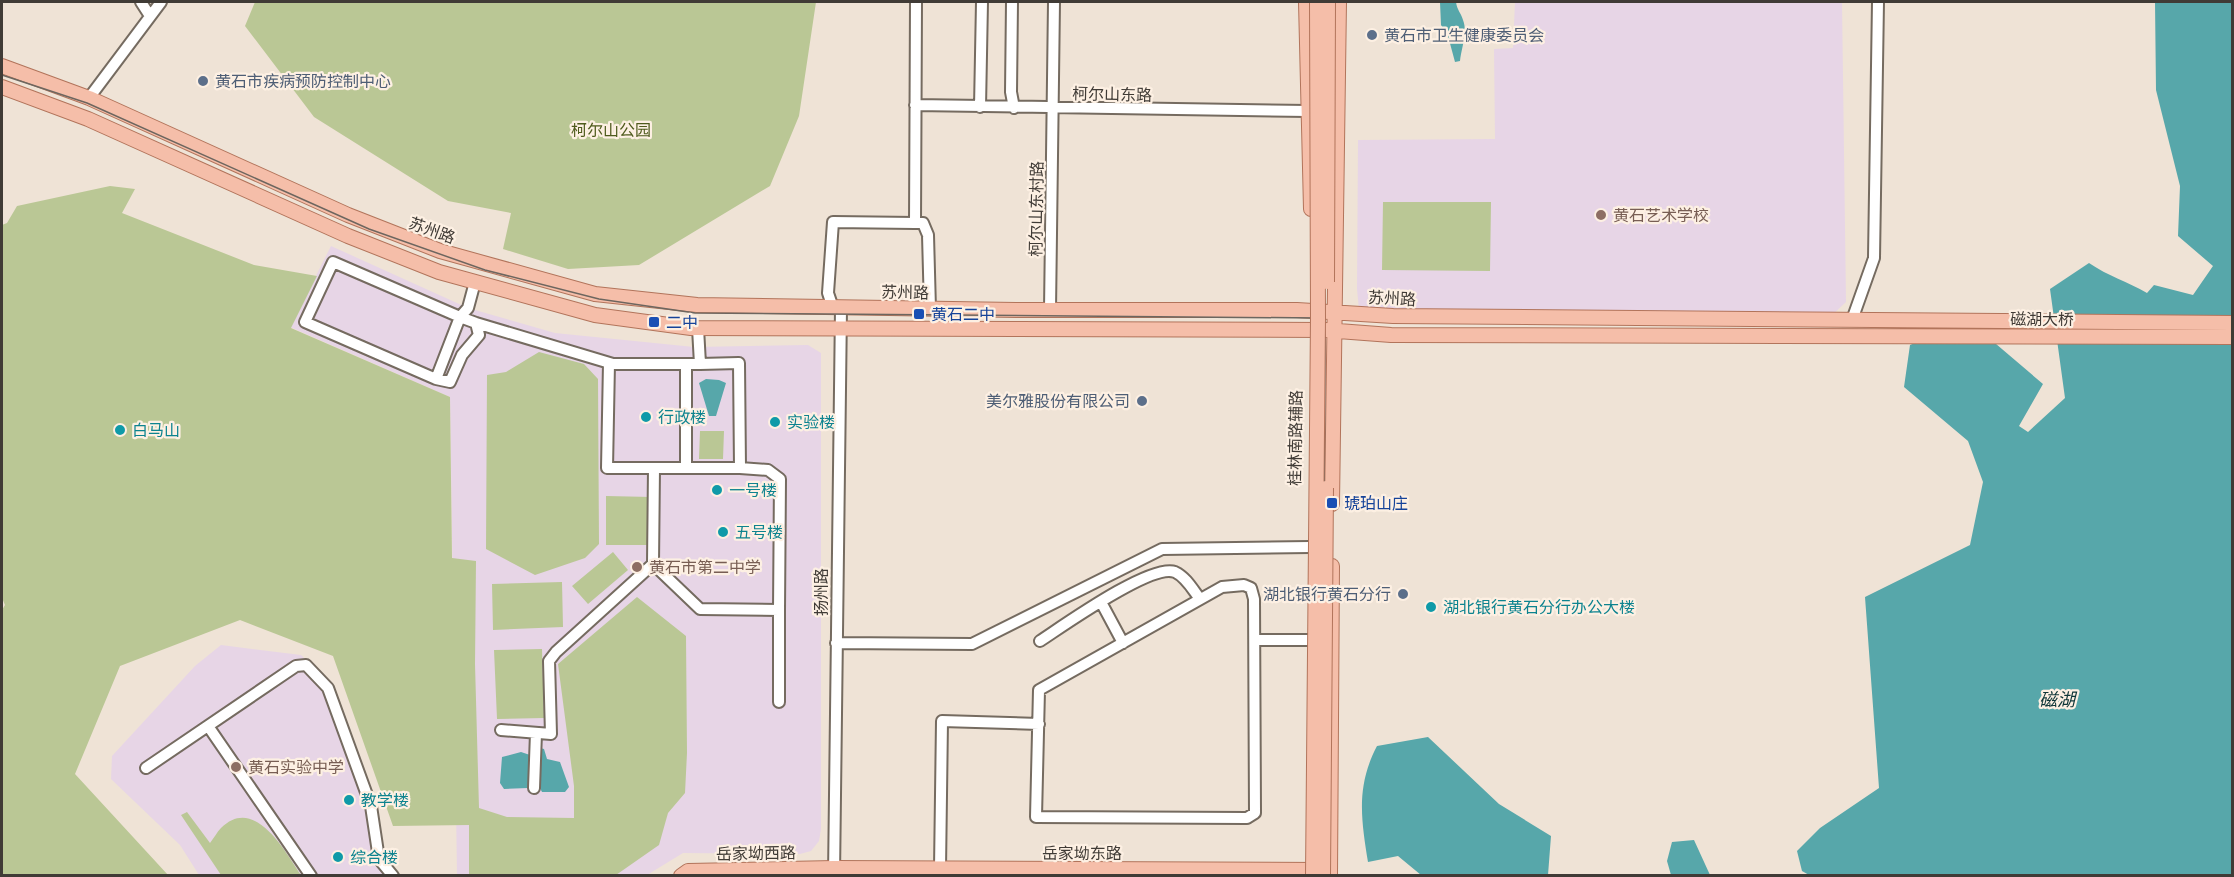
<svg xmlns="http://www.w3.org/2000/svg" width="2234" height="877" font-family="Manrope,'Noto Sans SC',sans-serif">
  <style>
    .education { fill: #e7d5e6 }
    .green { fill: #bac795 }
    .water { fill: #57a7aa }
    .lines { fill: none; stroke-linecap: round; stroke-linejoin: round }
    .minor-casing { stroke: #756b60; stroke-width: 14 }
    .major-casing { stroke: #b2745b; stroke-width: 16 }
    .minor { stroke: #fff; stroke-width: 10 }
    .major { stroke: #f5bea9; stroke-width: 14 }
    .tram { stroke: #6d665f; stroke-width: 1.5 }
    .major-bridge-casing { stroke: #b2745b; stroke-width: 16; stroke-linecap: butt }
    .major-bridge { stroke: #f5bea9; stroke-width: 14 }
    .service-dot { fill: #5c6f8a; stroke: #fdf0e3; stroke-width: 2 }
    .education-dot { fill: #8d6e63; stroke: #fdf0e3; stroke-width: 2 }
    .transit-dot { fill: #1a4fb4; stroke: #fdf0e3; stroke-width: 2 }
    .culture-dot { fill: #0f9aa8; stroke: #fdf0e3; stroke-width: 2 }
    .labels { text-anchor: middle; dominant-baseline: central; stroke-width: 4.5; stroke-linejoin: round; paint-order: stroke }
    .service-label { font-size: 16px; fill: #4e5e75; stroke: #fdf0e3; text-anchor: start }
    .street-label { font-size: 16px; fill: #403b36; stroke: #fdf0e3 }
    .park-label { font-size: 16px; fill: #4f5b1d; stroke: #fdf0e3 }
    .education-label { font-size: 16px; fill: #785e54; stroke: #fdf0e3; text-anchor: start }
    .transit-label { font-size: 16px; fill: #164399; stroke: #fdf0e3; text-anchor: start }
    .culture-label { font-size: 16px; fill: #0d838f; stroke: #fdf0e3; text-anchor: start }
    .water-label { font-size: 18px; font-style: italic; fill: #0d3537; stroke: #fdf0e3 }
  </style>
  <rect width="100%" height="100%" fill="#efe3d6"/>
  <path class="education" d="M1515,2h327l4,300 -17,16 -470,-8 -2,-21 1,-149 137,-1 -1,-90 19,-1z
    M331,246l137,62 87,25 139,14 114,-2 13,8v476l-2,12 -8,10 -11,3 -117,-1 -36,22h-190l-7,-478 -160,-70z
    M221,645l80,10 29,28 53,175 12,17h-196l-19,-30 -69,-66 1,-23 83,-90z"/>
  <path class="green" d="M255,2h561l-17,114 -29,70 -131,79 -71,4 -65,-20 8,-36 -63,-12 -134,-84 -69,-91z
    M110,186l25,3 -13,24 132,52 63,11 -26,52 159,69 2,161 24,3 -1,103 4,144 28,9 67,1v-32l-16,-122 79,-67 49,39 1,117 -2,40 -17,20 -9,32 -43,30h-147v-50l-76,1 -60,-170 -93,-36 -120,46 -45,108 93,101h-166v-265l3,-5 -3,-7v-373l5,-2 10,-17z
    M1383,202h108l-1,69 -108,-1z
    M539,352l45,12 14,15 1,165 -14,14 -50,17 -49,-26 1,-174 19,-3z
    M700,431h24l-1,28h-24z
    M606,496l46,1 -1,48h-45z
    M613,552l15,18 -40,34 -16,-18z
    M562,582l1,45 -70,3 -1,-46z
    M542,649l2,69 -47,1 -3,-69z
    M187,812l23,31c4,-5 7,-11 11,-15 34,-34 65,25 80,47h-80l-40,-60z"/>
  <path class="water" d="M1440,2h16c1,8 5,11 7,18 5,12 -2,29 -3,41l-5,1 -7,-26 -7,-11z
    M2155,2h77v873h-423l-7,-4 -5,-20 23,-23 59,-40 -14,-191 105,-52 13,-63 -15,-41 -64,-54 6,-42 28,-12 51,5 54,46 -24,42 9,6 37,-34 -15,-109 39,-26c19,13 39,19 58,30l7,-8 39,10 20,-29 -35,-30 2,-50 -24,-96z
    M706,379l13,1 7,3 -10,33h-7l-10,-33z
    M1428,737l71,67 52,32 -3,39h-127l-23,-19 -30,6c-7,-43 -12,-76 9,-116z
    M540,748l4,1 3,10 13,3 9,25 -4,5h-23l-3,-6z
    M521,752l9,3v30l-2,3 -24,1 -4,-6 2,-26z
    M1694,840l16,35h-39l-4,-14 5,-19z"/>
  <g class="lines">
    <g class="minor-casing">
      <path id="minor" d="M141,2l9,14
        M916,2l-1,221h8l5,12 2,74
        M1012,2l-1,90 3,16
        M89,98l72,-96
        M915,105l393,6
        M980,107l2,-105
        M475,282l-7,26 -8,9 -24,62 -131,-57 28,-60 127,55 16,6 137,41h73
        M833,308l-5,-15 5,-71 82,1
        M1050,310l4,-308
        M1852,320l22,-62 4,-256
        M698,328l2,36h-14v104h54l-1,-105 -39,1
        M609,363l-2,105h79
        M436,379l14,3 12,-27 17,-20 -3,-12
        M653,564l47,45 79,1 1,-131 -12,-9 -28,-2
        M1244,585l7,3 3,11 1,214 -8,5 -211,-1 3,-127 183,-103z
        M1101,602l22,41
        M1255,640h55
        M1040,641c23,-15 111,-78 135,-69 11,5 18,18 25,27
        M836,643l136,1 190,-95 148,-2
        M779,702v-92
        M208,726l103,150
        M501,730l50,4 -2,-73 7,-9 97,-88 1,-96
        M146,768l150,-102 10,-1 22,23 43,118 8,53 14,17
        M534,788l2,-55
        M940,869l2,-148 97,3
        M834,876l7,-568"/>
    </g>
    <g class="major-casing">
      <path id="major" d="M1306,2l5,207
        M2,66l87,32 259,117 92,36 155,43 102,11 319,5h281l96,6 839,7
        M2,87l86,32 260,117 91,36 156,43 96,13 634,2 66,5 841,2
        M1332,504l7,-502
        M681,876l7,-5 146,-3 488,2
        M1330,876l2,-310"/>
    </g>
    <use href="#minor" class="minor"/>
    <use href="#major" class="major"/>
    <path class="tram" d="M2,75l85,28 282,126 116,41 114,29 96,14 623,5 6,5 1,16 -3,537"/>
    <g class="major-bridge-casing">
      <path id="major-bridge" d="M1327,282l1,-280
        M1313,876l5,-558 -1,-316
        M1323,876l3,-388"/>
    </g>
    <use href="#major-bridge" class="major-bridge"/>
  </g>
  <g class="service-dot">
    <circle cx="1372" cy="35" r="6"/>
    <circle cx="203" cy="81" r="6"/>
    <circle cx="1142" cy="401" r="6"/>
    <circle cx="1403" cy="594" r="6"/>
  </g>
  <g class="education-dot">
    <circle cx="1601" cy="215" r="6"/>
    <circle cx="637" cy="567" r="6"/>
    <circle cx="236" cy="767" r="6"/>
  </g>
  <g class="transit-dot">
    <rect x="913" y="308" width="12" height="12" rx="3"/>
    <rect x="648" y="316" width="12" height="12" rx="3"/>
    <rect x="1326" y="497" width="12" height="12" rx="3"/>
  </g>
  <g class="culture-dot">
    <circle cx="646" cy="417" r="6"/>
    <circle cx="775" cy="422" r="6"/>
    <circle cx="120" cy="430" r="6"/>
    <circle cx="717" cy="490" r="6"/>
    <circle cx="723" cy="532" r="6"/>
    <circle cx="1431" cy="607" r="6"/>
    <circle cx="349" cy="800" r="6"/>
    <circle cx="338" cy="857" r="6"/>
  </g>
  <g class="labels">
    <g class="service-label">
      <text x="1384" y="35">黄石市卫生健康委员会</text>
      <text x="215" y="81">黄石市疾病预防控制中心</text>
      <text x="1130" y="401" text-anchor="end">美尔雅股份有限公司</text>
      <text x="1391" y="594" text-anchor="end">湖北银行黄石分行</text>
    </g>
    <g class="street-label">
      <text transform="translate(1112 94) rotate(1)">柯尔山东路</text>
      <text transform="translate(1036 209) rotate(-89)">柯尔山东村路</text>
      <text transform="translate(432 230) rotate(20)">苏州路</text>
      <text transform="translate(905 292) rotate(1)">苏州路</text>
      <text transform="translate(1392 298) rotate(3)">苏州路</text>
      <text x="2042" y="319">磁湖大桥</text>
      <text transform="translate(1295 438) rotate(-89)">桂林南路辅路</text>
      <text transform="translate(821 592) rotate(-90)">扬州路</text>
      <text transform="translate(756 853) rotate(-1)">岳家坳西路</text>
      <text x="1082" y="853">岳家坳东路</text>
    </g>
    <g class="park-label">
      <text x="611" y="130">柯尔山公园</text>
    </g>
    <g class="education-label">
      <text x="1613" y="215">黄石艺术学校</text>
      <text x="649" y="567">黄石市第二中学</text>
      <text x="248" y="767">黄石实验中学</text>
    </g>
    <g class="transit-label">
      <text x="931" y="314">黄石二中</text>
      <text x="666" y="322">二中</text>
      <text x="1344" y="503">琥珀山庄</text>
    </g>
    <g class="culture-label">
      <text x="658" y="417">行政楼</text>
      <text x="787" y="422">实验楼</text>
      <text x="132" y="430">白马山</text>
      <text x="729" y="490">一号楼</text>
      <text x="735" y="532">五号楼</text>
      <text x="1443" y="607">湖北银行黄石分行办公大楼</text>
      <text x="361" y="800">教学楼</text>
      <text x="350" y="857">综合楼</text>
    </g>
    <g class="water-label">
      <text x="2057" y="699">磁湖</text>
    </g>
  </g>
  <rect width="2234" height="877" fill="none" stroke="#403b36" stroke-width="6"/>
</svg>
